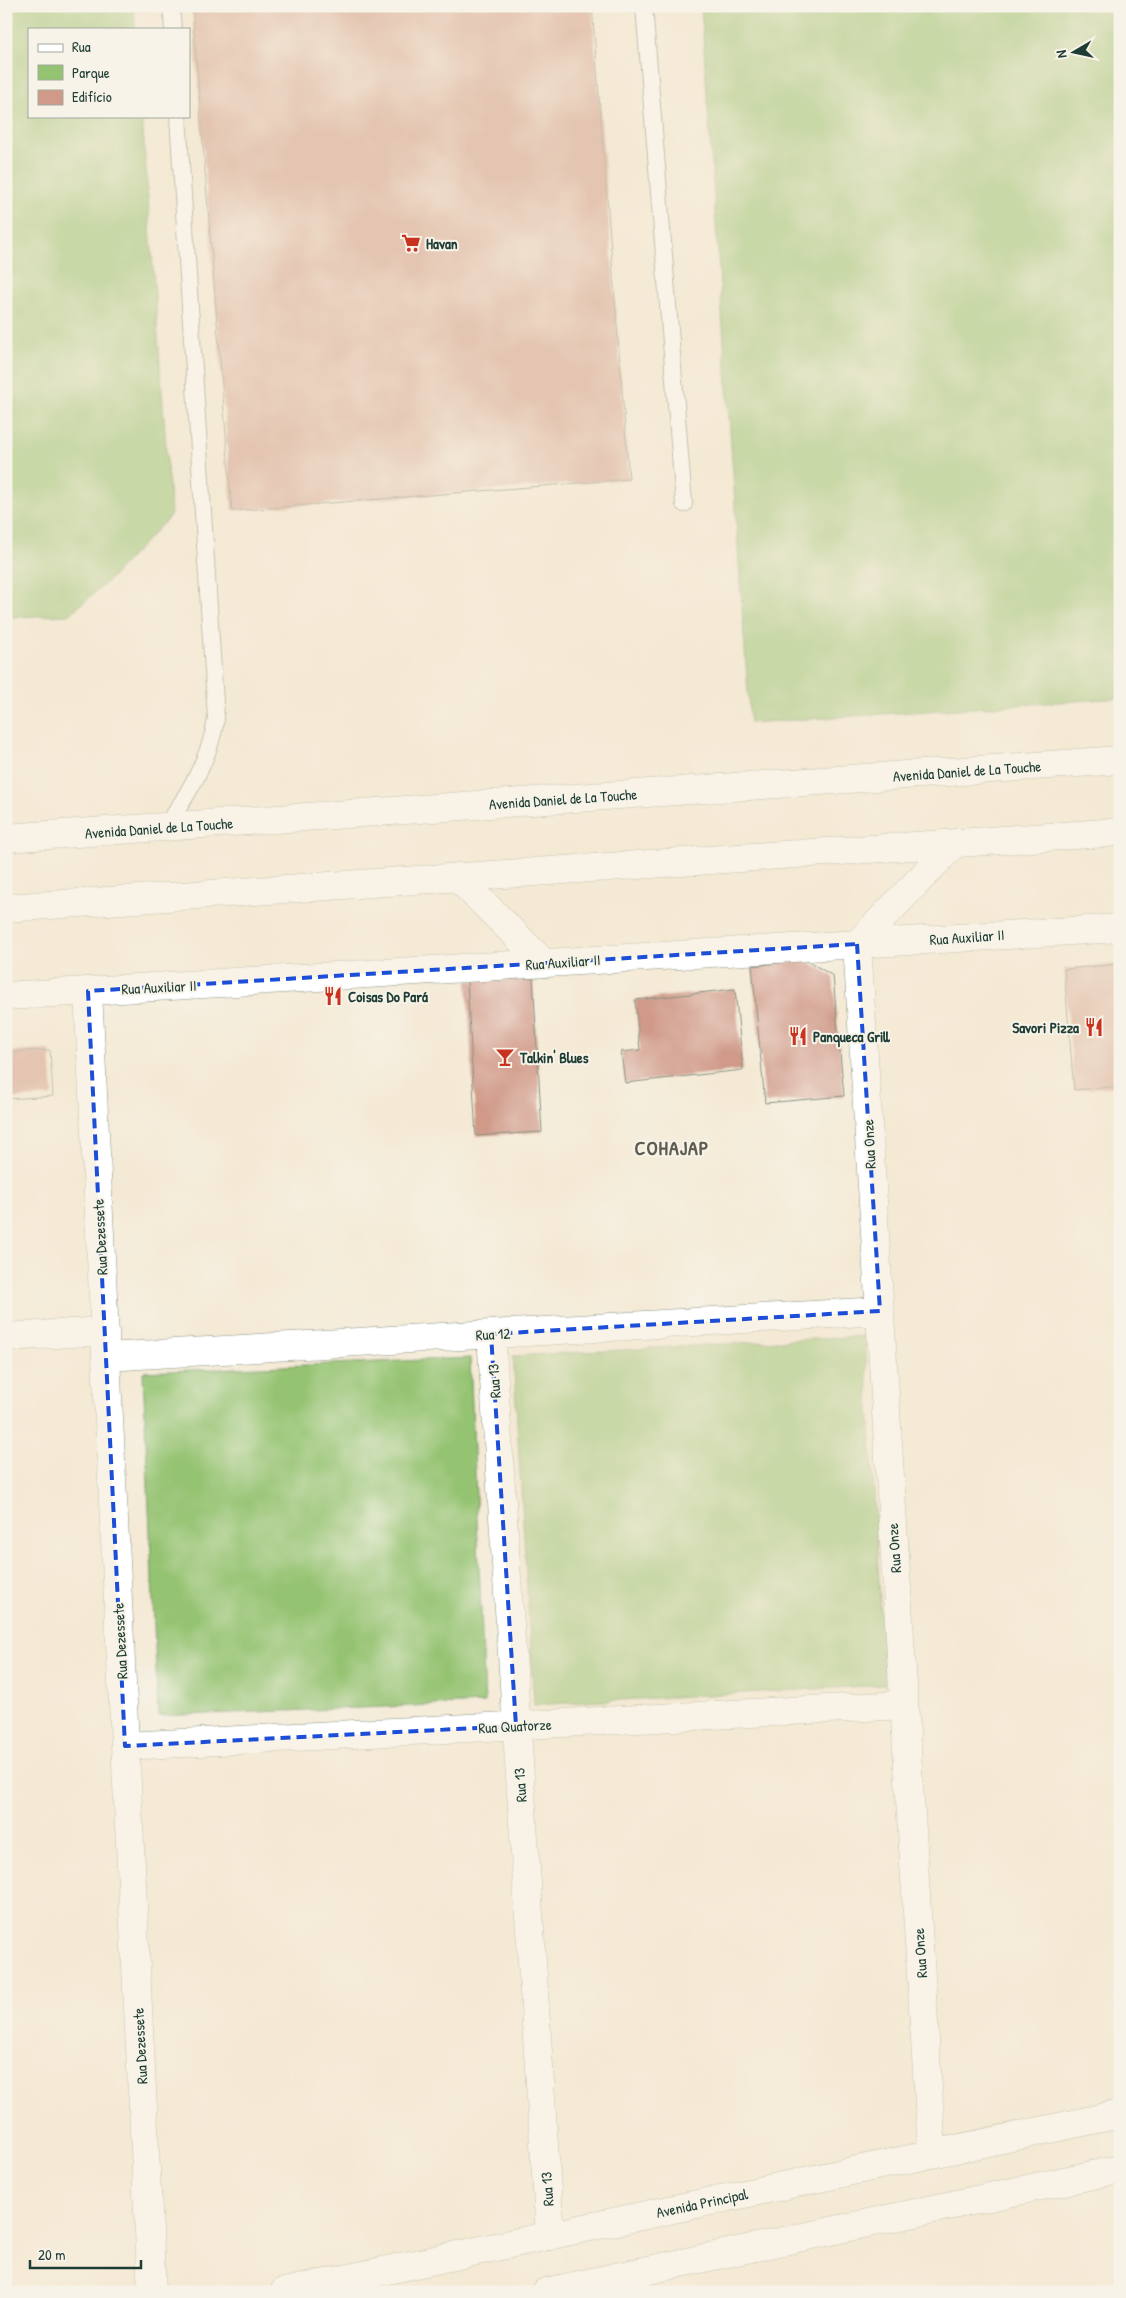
<svg xmlns="http://www.w3.org/2000/svg" width="1126" height="2298" font-family="'Patrick Hand',sans-serif">
  <style>
    .green { fill: #94c371; stroke: #5a8052 }
    .building { fill: #d09988 }
    .lines { fill: none; stroke-linecap: round; stroke-linejoin: round }
    .service-casing { stroke: #8a9384; stroke-width: 18 }
    .minor-casing { stroke: #8a9384; stroke-width: 29 }
    .tertiary-casing { stroke: #8a9384; stroke-width: 29 }
    .primary-casing { stroke: #8a9384; stroke-width: 29 }
    .service { stroke: #fff; stroke-width: 16 }
    .minor { stroke: #fff; stroke-width: 28 }
    .tertiary { stroke: #fff; stroke-width: 28 }
    .primary { stroke: #fff; stroke-width: 28 }
    .marked { fill: none; stroke: #1d4ed8; stroke-width: 4; stroke-dasharray: 10 6; stroke-linejoin: round }
    .labels { text-anchor: middle; dominant-baseline: central; stroke-width: 4; stroke-linejoin: round; paint-order: stroke }
    .poi-label { font-size: 15px; font-weight: bold; fill: #1f3d34; stroke: #f7f3e8; text-anchor: start }
    .street-label { font-size: 15px; fill: #1f3d34; stroke: #f7f3e8 }
    .district-label { font-size: 20px; font-weight: bold; letter-spacing: 1px; fill: #5d5d51; stroke: #f7f3e8 }
  </style>
  <rect width="100%" height="100%" fill="#f7f3e8"/>
  <filter id="ink" filterUnits="userSpaceOnUse"><feTurbulence type="fractalNoise" baseFrequency=".02" numOctaves="2"/><feDisplacementMap in="SourceGraphic" scale="10" xChannelSelector="R" yChannelSelector="G"/><feConvolveMatrix kernelMatrix="1 2 1 2 8 2 1 2 1" color-interpolation-filters="sRGB"/></filter>
  <filter id="wash" filterUnits="userSpaceOnUse"><feTurbulence type="fractalNoise" baseFrequency=".0096" numOctaves="4" result="noise"/><feDisplacementMap in="SourceGraphic" scale="20" xChannelSelector="R" yChannelSelector="G"/><feGaussianBlur stdDeviation="1.12" result="paint"/><feColorMatrix in="noise" values="0 0 0 0 0 0 0 0 0 0 0 0 0 0 0 0 0 1.4 0 .05"/><feComposite in="paint" operator="in"/></filter>
  <g filter="url(#wash)">
    <rect width="100%" height="100%" fill="#f4e9d4"/>
    <path class="green" d="M6,6h128l1,23h-106v87h113l29,399 -62,65 -40,35 -63,2z
      M701,6h419v692l-370,25z
      M865,1336l20,349 -351,20 -21,-349z
      M470,1358l15,345 -327,13 -15,-344z"/>
    <g id="blocks">
      <path class="building" d="M192,6h400l37,473 -397,32z
        M806,960l27,16 11,120 -79,7 -13,-137z
        M1120,964v122l-46,4 -10,-121z
        M533,978l9,154 -66,4 -9,-155z
        M735,989l8,81 -118,13 -4,-31 19,-2 -5,-50z
        M50,1050l3,46 -47,3v-47z"/>
    </g>
  </g>
  <g filter="url(#ink)">
    <use href="#blocks" fill-opacity="0" stroke="#8a9384" stroke-width="1"/>
    <g class="lines">
      <g class="service-casing">
        <path id="service" d="M171,6l2,23
          M644,6l40,498
          M166,827c22,-33 44,-68 50,-108l-38,-603"/>
      </g>
      <g class="minor-casing">
        <path id="minor" d="M857,944l75,1209
          M88,991l64,1301
          M491,1334l59,902
          M6,1337l99,-6
          M106,1357l774,-46
          M125,1746l779,-41"/>
      </g>
      <g class="tertiary-casing">
        <path id="tertiary" d="M6,996l1114,-68
          M284,2292l836,-178
          M546,2292l574,-123"/>
      </g>
      <g class="primary-casing">
        <path id="primary" d="M6,838l1114,-78
          M457,877l87,86
          M6,908l1114,-76
          M857,944l98,-101"/>
      </g>
      <use href="#service" class="service"/>
      <use href="#minor" class="minor"/>
      <use href="#tertiary" class="tertiary"/>
      <use href="#primary" class="primary"/>
    </g>
  </g>
  <path d="M0 0H1126V2298H0ZM857,944l23,367 -389,23 25,392 -391,20 -37,-755z" fill="#f4e9d4" fill-opacity=".55" fill-rule="evenodd"/>
  <path class="marked" d="M857,944l23,367 -389,23 25,392 -391,20 -37,-755z"/>
  <defs>
    <g id="supermarket-bare" transform="scale(1.5)"><path d="M-6-5.5h2.5l.6 2H6L4.5 2H-2.5L-4.4-4H-6ZM-1.5 3.2a1.3 1.3 0 1 0 .1 0ZM3 3.2a1.3 1.3 0 1 0 .1 0Z" fill="#c8321e" stroke="#f7f3e8" stroke-width="2.5" paint-order="stroke"/></g>
    <g id="restaurant-bare" transform="scale(1.5)"><path d="M-5-6h1v4h1v-4h1v4h1v-4h1v5L-1.5 .5V6h-2V.5L-5-1ZM5-6V6H3V1.5H1.5Q1.5-4 5-6Z" fill="#c8321e" stroke="#f7f3e8" stroke-width="2.5" paint-order="stroke"/></g>
    <g id="bar-bare" transform="scale(1.5)"><path d="M-6-5H6L.8 .8V4.5H3.5V6h-7V4.5H-.8V.8Z" fill="#c8321e" stroke="#f7f3e8" stroke-width="2.5" paint-order="stroke"/></g>
  </defs>
  <g fill-rule="evenodd">
    <use href="#supermarket-bare" x="411" y="243"/>
    <use href="#restaurant-bare" x="333" y="996"/>
    <use href="#restaurant-bare" x="1094" y="1027"/>
    <use href="#restaurant-bare" x="798" y="1036"/>
    <use href="#bar-bare" x="505" y="1057"/>
  </g>
  <g class="labels">
    <g class="poi-label">
      <text x="426" y="243">Havan</text>
      <text x="348" y="996">Coisas Do Pará</text>
      <text x="1079" y="1027" text-anchor="end">Savori Pizza</text>
      <text x="813" y="1036">Panqueca Grill</text>
      <text x="520" y="1057">Talkin' Blues</text>
    </g>
    <g class="street-label">
      <text transform="translate(967 771) rotate(-4)">Avenida Daniel de La Touche</text>
      <text transform="translate(563 799) rotate(-4)">Avenida Daniel de La Touche</text>
      <text transform="translate(159 828) rotate(-4)">Avenida Daniel de La Touche</text>
      <text transform="translate(967 937) rotate(-4)">Rua Auxiliar II</text>
      <text transform="translate(563 962) rotate(-4)">Rua Auxiliar II</text>
      <text transform="translate(159 987) rotate(-3)">Rua Auxiliar II</text>
      <text transform="translate(869 1144) rotate(-93)">Rua Onze</text>
      <text transform="translate(100 1237) rotate(-93)">Rua Dezessete</text>
      <text transform="translate(493 1334) rotate(-3)">Rua 12</text>
      <text transform="translate(494 1381) rotate(-94)">Rua 13</text>
      <text transform="translate(894 1548) rotate(-94)">Rua Onze</text>
      <text transform="translate(120 1641) rotate(-93)">Rua Dezessete</text>
      <text transform="translate(515 1726) rotate(-3)">Rua Quatorze</text>
      <text transform="translate(520 1785) rotate(-94)">Rua 13</text>
      <text transform="translate(920 1953) rotate(-94)">Rua Onze</text>
      <text transform="translate(140 2046) rotate(-93)">Rua Dezessete</text>
      <text transform="translate(547 2189) rotate(-94)">Rua 13</text>
      <text transform="translate(702 2203) rotate(-12)">Avenida Principal</text>
    </g>
    <g class="district-label">
      <text x="672" y="1147">COHAJAP</text>
    </g>
  </g>
  <rect width="1126" height="2298" fill="none" stroke="#f7f3e8" stroke-width="25"/>
  <rect x="28" y="28" width="162" height="90" fill="#f7f3e8" stroke="#a1aaa0"/>
  <rect x="38" y="44" width="25" height="8" fill="#ffffff" stroke="#a1aaa0"/>
  <text x="72" y="52" font-size="15" fill="#1f3d34">Rua</text>
  <rect x="38" y="65" width="25" height="15" fill="#94c371" stroke="#a1aaa0"/>
  <text x="72" y="78" font-size="15" fill="#1f3d34">Parque</text>
  <rect x="38" y="90" width="25" height="15" fill="#d09988" stroke="#a1aaa0"/>
  <text x="72" y="102" font-size="15" fill="#1f3d34">Edifício</text>
  <g transform="translate(1074 52) rotate(261)" stroke="#f7f3e8" stroke-width="4" paint-order="stroke">
  <path d="M0-4L9 19L0 12L-9 19Z" fill="#1f3d34"/>
  <text y="-8" font-size="14" font-weight="bold" text-anchor="middle" fill="#1f3d34">N</text>
  </g>
  <path d="M30 2260v8h111v-8" fill="none" stroke="#1f3d34" stroke-width="2.5"/>
  <text x="38" y="2260" font-size="15" fill="#1f3d34" stroke="#f7f3e8" stroke-width="4" paint-order="stroke">20 m</text>
</svg>
